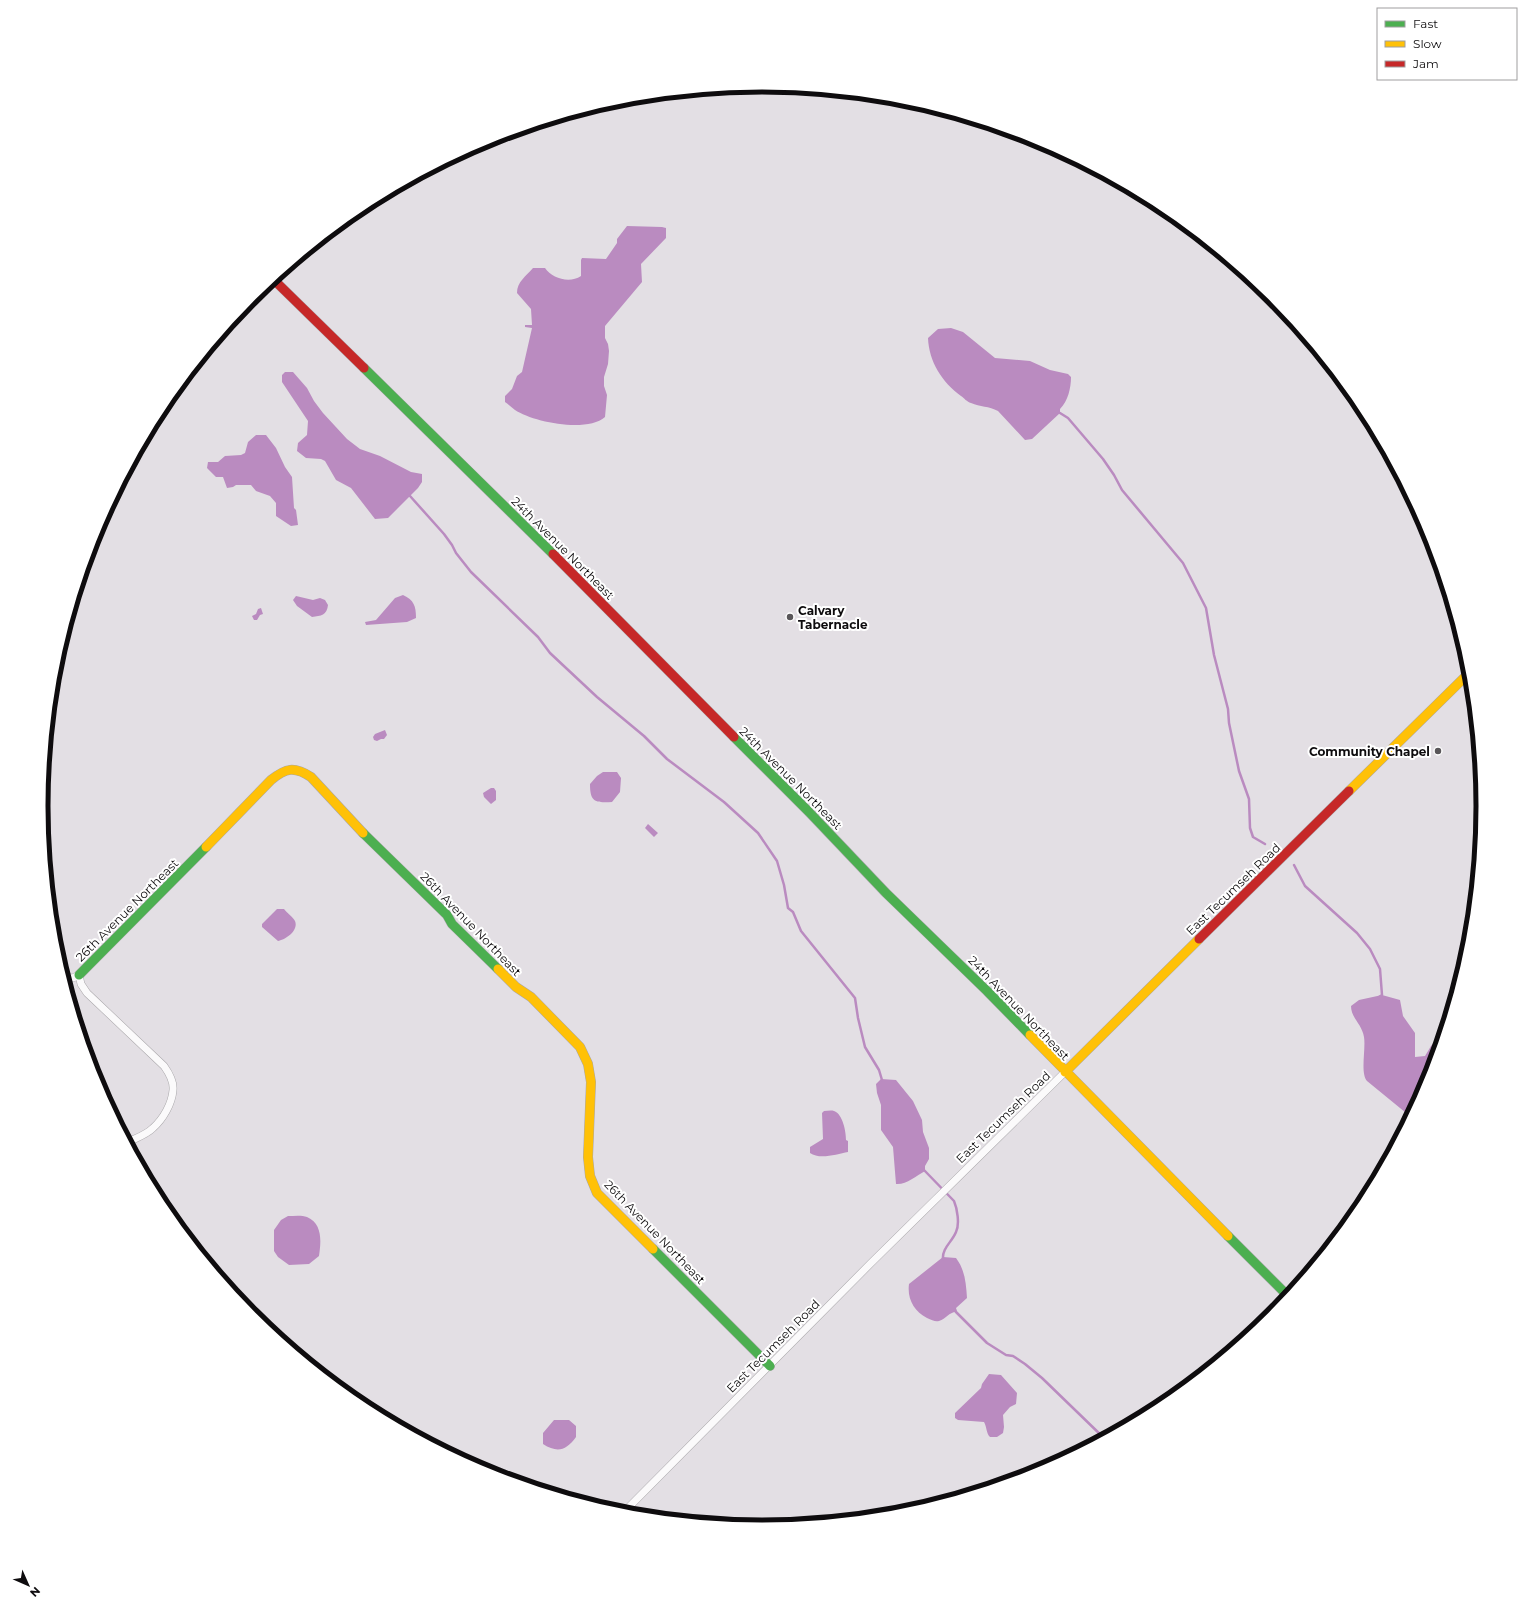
<svg xmlns="http://www.w3.org/2000/svg" width="1525" height="1613" font-family="Montserrat,sans-serif">
  <style>
    .water { fill: #ba8bc0 }
    .lines { fill: none; stroke-linecap: round; stroke-linejoin: round }
    .stream { stroke: #ba8bc0; stroke-width: 2.5 }
    .street-casing { stroke: #a8a6a9; stroke-width: 8 }
    .fast-casing { stroke: #a8a6a9; stroke-width: 10 }
    .slow-casing { stroke: #a8a6a9; stroke-width: 10 }
    .jam-casing { stroke: #a8a6a9; stroke-width: 10 }
    .street { stroke: #fbfafb; stroke-width: 7 }
    .fast { stroke: #4caf50; stroke-width: 9 }
    .slow { stroke: #ffc107; stroke-width: 9 }
    .jam { stroke: #c62828; stroke-width: 9 }
    .poi-dot { fill: #595659; stroke: #fff; stroke-width: 1.5 }
    .labels { text-anchor: middle; dominant-baseline: central; stroke-width: 4; stroke-linejoin: round; paint-order: stroke }
    .street-label { font-size: 12px; fill: #0e0c0e; stroke: #fff }
    .poi-label { font-size: 12px; font-weight: bold; fill: #0e0c0e; stroke: #fff; text-anchor: start }
    .rim { fill: none; stroke: #0e0c0e; stroke-width: 5 }
  </style>
  <rect width="100%" height="100%" fill="#e3dfe4"/>
  <path class="water" d="M627,226l35,1 4,1v10l-25,26 1,18 -37,44v12l3,6 1,7 -1,13 -4,13v9l3,9 -2,22c-18,16 -72,5 -90,-7 -4,-3 -7,-6 -10,-8v-6l7,-7 5,-13 5,-4 10,-44 -7,-1v-2h7l-1,-16 -14,-16c0,-11 9,-17 16,-25h12c7,10 24,16 36,8v-16l1,-2 24,1 11,-16v-4z
    M951,328l12,4 32,26 35,3 20,9 18,4 3,3c0,11 -3,24 -11,32v4l-28,26 -7,1 -27,-29c-9,-5 -18,-4 -27,-8 -4,-1 -7,-5 -10,-7 -19,-14 -32,-34 -33,-58l10,-9z
    M285,372h8l14,16 7,13 9,12 24,26 13,10 20,7 31,16 11,2v8l-4,6 -30,30 -13,1 -24,-31 -15,-8 -11,-19 -4,-2 -15,-1 -9,-7 1,-8 9,-8 1,-14 -26,-39v-7z
    M256,435h10l10,13 9,19 7,10 2,31 2,2 2,15 -7,1 -15,-10v-13l-6,-7 -14,-5 -5,-6h-15l-3,2 -6,1 -4,-11h-7l-9,-9 1,-6h10l7,-6 16,-1 4,-2 3,-11z
    M403,595c11,5 13,11 13,23l-9,4 -41,3 -1,-3 11,-2 19,-22z
    M296,596l17,4 7,-2 5,2 3,5c-1,10 -7,11 -16,12l-15,-11 -4,-6z
    M261,608l2,6 -3,1 -3,5h-3l-2,-4 4,-2 2,-5z
    M385,730l2,5 -3,4h-3l-4,2 -3,-1 -1,-3 2,-3z
    M603,772h14l4,6 -1,14 -8,10c-17,1 -22,0 -22,-18l7,-8z
    M491,788h3l2,3v9l-5,4 -7,-7 -1,-4z
    M648,824l10,9 -4,4 -9,-9z
    M277,909h7c3,4 9,8 11,12 4,10 -10,19 -17,20l-16,-14v-3z
    M1382,995l18,5 3,16 12,17v24l10,-1 6,-10 14,-16 -16,53 -18,34 -44,-36c-7,-8 -1,-32 -3,-44 -2,-13 -13,-19 -13,-31l8,-6z
    M881,1079l15,1 17,21 9,19 1,12 6,16v11l-4,7v5c-9,5 -19,14 -29,13l-3,-37 -12,-17v-25l-4,-12 -1,-9z
    M824,1111c3,0 7,-1 10,0 9,3 12,21 12,29l2,1v11c-11,2 -28,8 -38,1v-6l13,-8 -1,-26z
    M288,1216c6,0 14,-1 19,1 16,7 14,25 12,39l-10,8 -20,1 -11,-8 -4,-6v-21l7,-10z
    M943,1257l13,1c9,12 10,25 11,40l-11,10v4c-7,0 -10,7 -17,9 -4,1 -7,-1 -12,-3 -13,-7 -20,-19 -18,-34z
    M989,1374l12,1 16,18 -1,11 -6,3 -7,8 1,12 -1,6 -6,4h-7c-4,-4 -3,-10 -6,-15l-26,-2 -3,-2v-5l26,-25 1,-4z
    M554,1420h15l7,6v11c-10,14 -19,16 -33,7v-11z"/>
  <g class="lines">
    <path class="stream" d="M1060,413l8,5 35,41 11,16 8,15 61,73 23,45 8,47 14,54 1,14 10,48 10,28 1,29 3,9 12,7
      M410,496l34,38 8,11 4,8 15,19 67,65 12,16 47,44 47,39 23,23 57,43 34,31 19,28 7,24 4,23 5,4 8,19 54,67 3,20 7,29 14,23 3,10
      M1294,865l11,21 52,47 13,16 10,20 2,26 -3,2
      M924,1170l30,31c3,7 6,23 2,31 -4,10 -14,16 -13,27
      M955,1309l1,3 31,31 19,12 7,1 12,8 17,14 62,60"/>
    <g class="street-casing">
      <path id="street" d="M64,977l9,1 6,-3 2,9 6,9 77,73c5,7 10,15 9,24 -1,14 -10,29 -20,38 -7,7 -17,10 -25,14
        M622,1514l249,-251 194,-191"/>
    </g>
    <g class="fast-casing">
      <path id="fast" d="M364,368l189,186
        M734,737l75,75 77,81 101,98 43,44
        M363,833l84,82 5,9 46,45
        M79,975l127,-128
        M1228,1236l61,61
        M653,1249l117,117"/>
    </g>
    <g class="slow-casing">
      <path id="slow" d="M1349,791l122,-120
        M206,847l65,-67c15,-12 23,-14 40,-3l52,56
        M498,969l18,18 15,10 49,50 8,17 3,18 -3,75 2,19 7,17 56,56
        M1030,1035l198,201
        M1065,1072l134,-133"/>
    </g>
    <g class="jam-casing">
      <path id="jam" d="M273,279l91,89
        M553,554l181,183
        M1199,939l150,-148"/>
    </g>
    <use href="#street" class="street"/>
    <use href="#fast" class="fast"/>
    <use href="#slow" class="slow"/>
    <use href="#jam" class="jam"/>
  </g>
  <g class="poi-dot">
    <circle cx="790" cy="617" r="4"/>
    <circle cx="1438" cy="751" r="4"/>
  </g>
  <g class="labels">
    <g class="street-label">
      <text transform="translate(563 548) rotate(45)">24th Avenue Northeast</text>
      <text transform="translate(791 778) rotate(45)">24th Avenue Northeast</text>
      <text transform="translate(1233 889) rotate(-44)">East Tecumseh Road</text>
      <text transform="translate(127 910) rotate(-45)">26th Avenue Northeast</text>
      <text transform="translate(471 924) rotate(46)">26th Avenue Northeast</text>
      <text transform="translate(1019 1008) rotate(46)">24th Avenue Northeast</text>
      <text transform="translate(1003 1117) rotate(-44)">East Tecumseh Road</text>
      <text transform="translate(655 1232) rotate(46)">26th Avenue Northeast</text>
      <text transform="translate(773 1346) rotate(-45)">East Tecumseh Road</text>
    </g>
    <g class="poi-label">
      <text x="798" y="610">Calvary<tspan x="798" dy="14">Tabernacle</tspan></text>
      <text x="1430" y="751" text-anchor="end">Community Chapel</text>
    </g>
  </g>
  <path d="M0 0H1525V1613H0ZM48 806a714 714 0 1 1 1428 0a714 714 0 1 1-1428 0Z" fill="#fff" fill-rule="evenodd"/>
  <path class="rim" d="M48 806a714 714 0 1 1 1428 0a714 714 0 1 1-1428 0Z"/>
  <rect x="1377" y="8" width="140" height="72" fill="#ffffff" stroke="#9f9e9f"/>
  <rect x="1385" y="21" width="20" height="6" fill="#4caf50" stroke="#9f9e9f"/>
  <text x="1413" y="28" font-size="12" fill="#0e0c0e">Fast</text>
  <rect x="1385" y="41" width="20" height="6" fill="#ffc107" stroke="#9f9e9f"/>
  <text x="1413" y="48" font-size="12" fill="#0e0c0e">Slow</text>
  <rect x="1385" y="61" width="20" height="6" fill="#c62828" stroke="#9f9e9f"/>
  <text x="1413" y="68" font-size="12" fill="#0e0c0e">Jam</text>
  <g transform="translate(28 1585) rotate(135)" stroke="#ffffff" stroke-width="3" paint-order="stroke">
  <path d="M0-3L7 15L0 10L-7 15Z" fill="#0e0c0e"/>
  <text y="-6" font-size="11" font-weight="bold" text-anchor="middle" fill="#0e0c0e">N</text>
  </g>
</svg>
